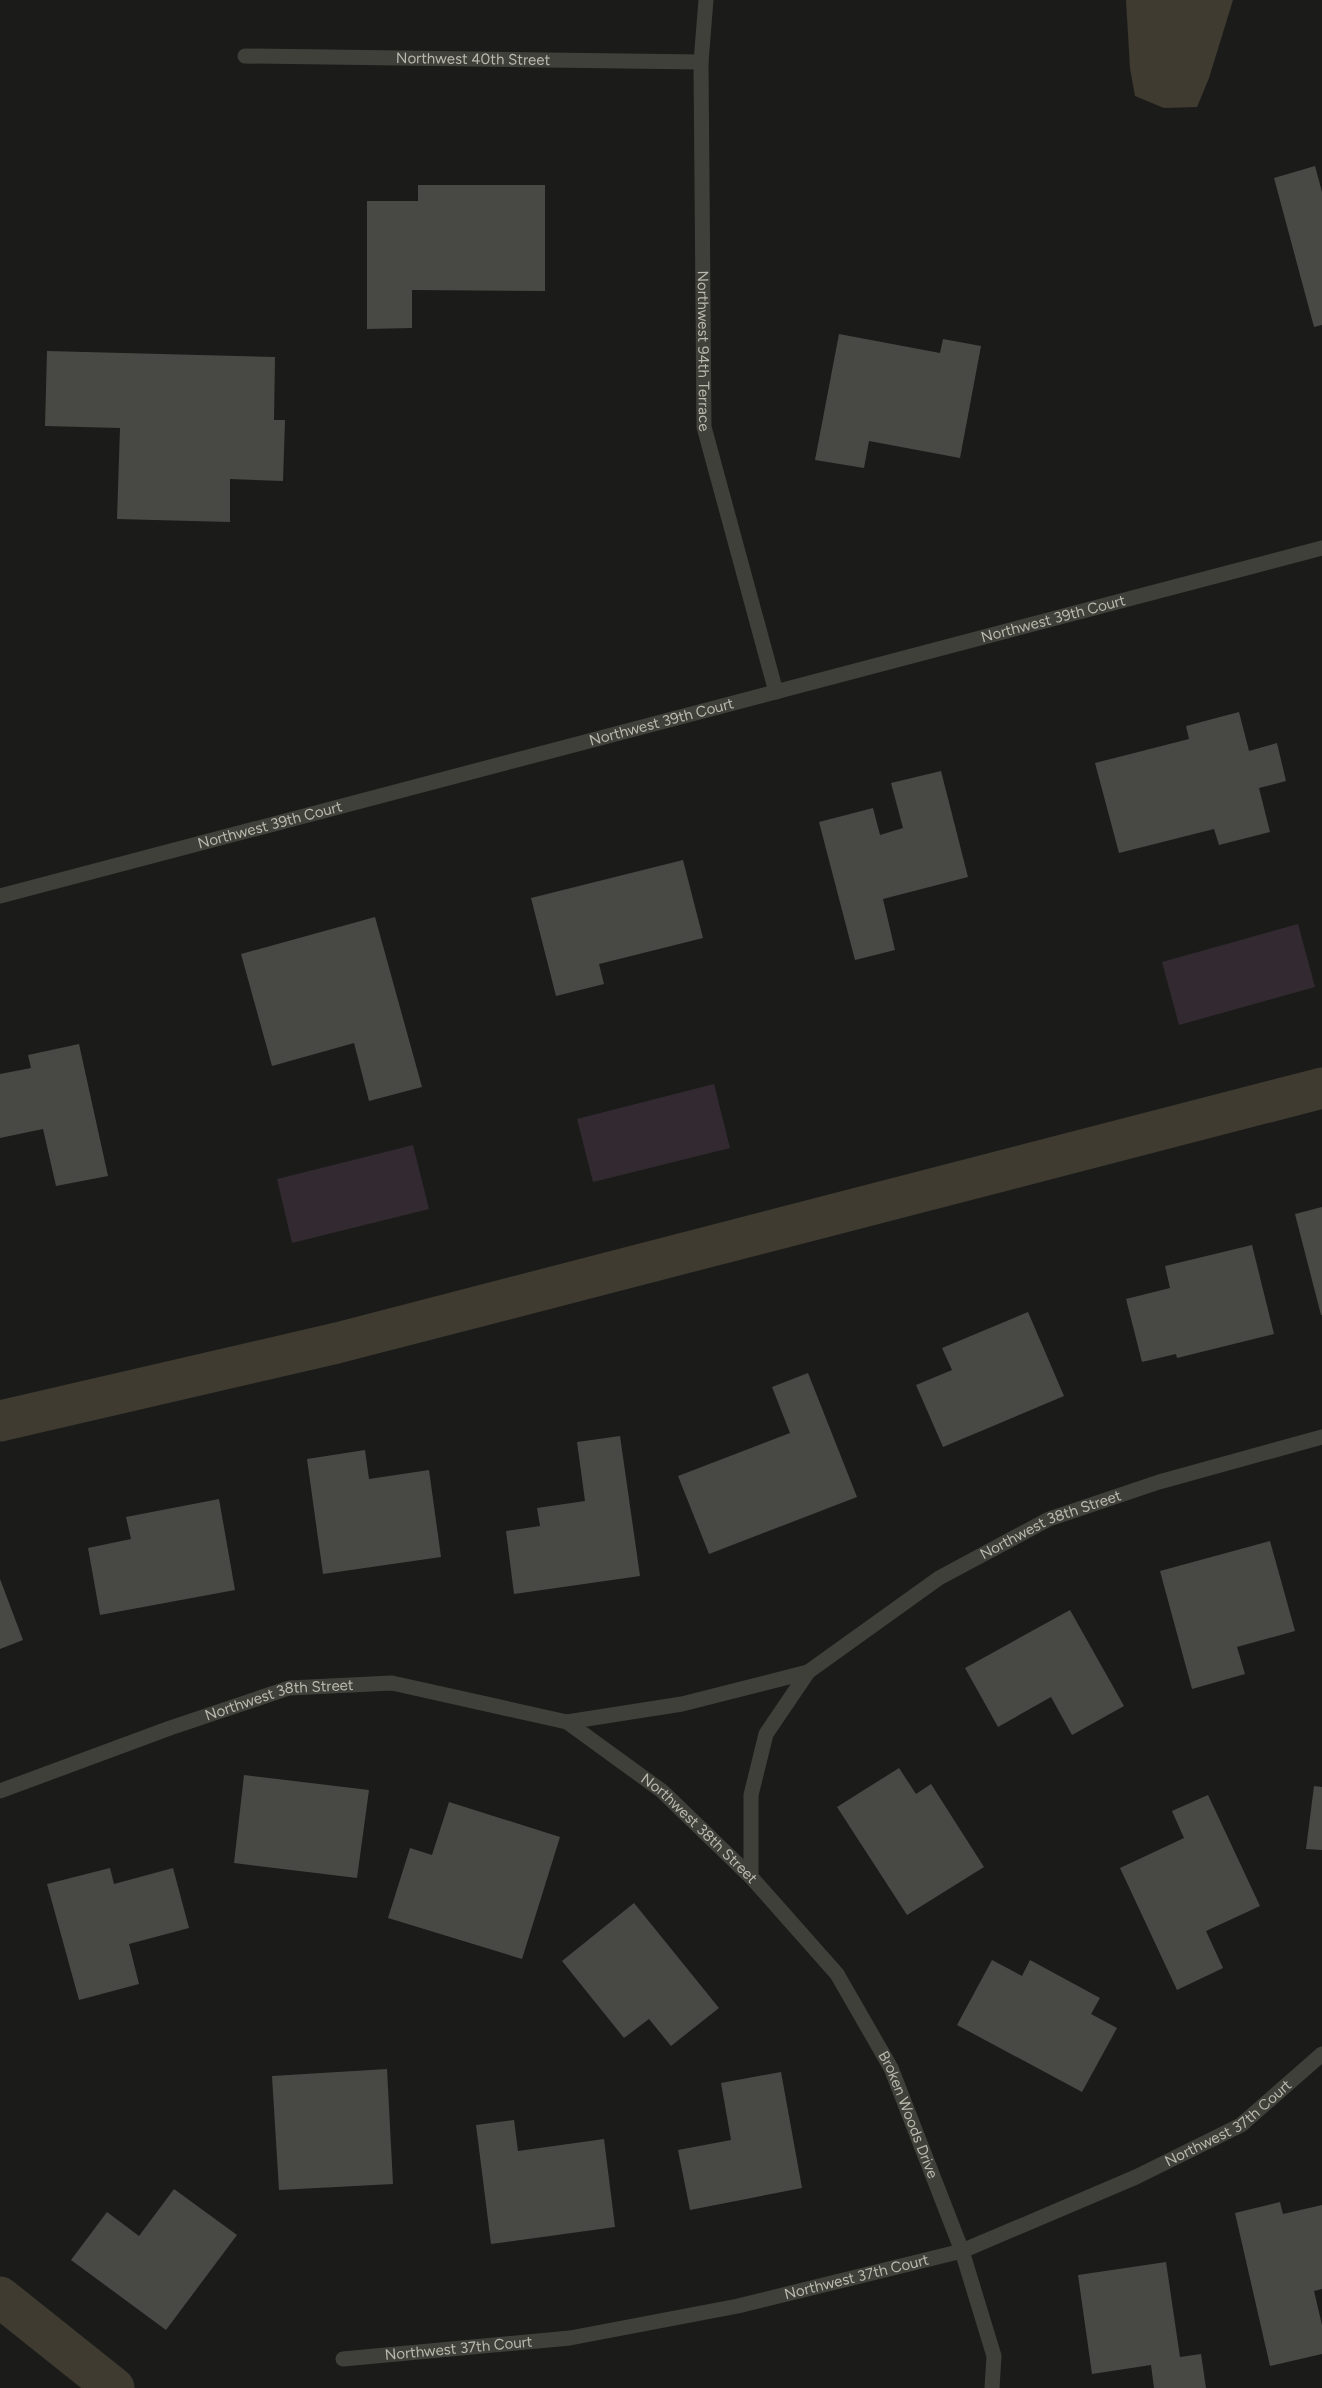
<svg xmlns="http://www.w3.org/2000/svg" width="1322" height="2388" font-family="Figtree,sans-serif">
  <style>
    .green { fill: #322a30 }
    .water { fill: #3f3b31 }
    .lines { fill: none; stroke-linecap: round; stroke-linejoin: round }
    .canal { stroke: #3f3b31; stroke-width: 41 }
    .building { fill: #484944 }
    .minor { stroke: #40403b; stroke-width: 15 }
    .labels { text-anchor: middle; dominant-baseline: central; stroke-width: 5; stroke-linejoin: round; paint-order: stroke }
    .street-label { font-size: 15px; fill: #bab9ae; stroke: #161715 }
  </style>
  <rect width="100%" height="100%" fill="#1b1c1a"/>
  <path class="green" d="M1298,924l17,63 -136,38 -17,-63z
    M714,1084l16,64 -137,34 -16,-63z
    M413,1145l16,64 -137,34 -15,-64z"/>
  <path class="water" d="M1126,0h107l-24,78 -12,29 -33,1 -29,-12 -5,-28z"/>
  <g class="lines">
    <path class="canal" d="M0,1421l337,-78 985,-255
      M0,2297l114,91"/>
  </g>
  <path class="building" d="M1315,166l7,26v133l-8,2 -40,-149z
    M418,185h127v106l-133,-1v38l-45,1v-128h51z
    M839,334l101,19 3,-14 38,7 -21,112 -91,-17 -5,27 -49,-8z
    M47,351l228,6 -1,63h11l-2,61 -53,-2v43l-113,-3 3,-91 -75,-2z
    M1239,712l10,39 28,-8 9,38 -27,7 11,44 -51,13 -5,-16 -95,24 -24,-90 94,-24 -3,-13z
    M941,771l27,106 -85,22 12,51 -40,10 -36,-138 54,-14 7,27 23,-7 -12,-45z
    M683,860l20,78 -104,26 5,20 -48,12 -25,-98z
    M375,917l47,170 -53,14 -15,-58 -82,23 -31,-112z
    M79,1044l29,132 -52,10 -13,-57 -43,9v-64l31,-6 -3,-13z
    M1322,1207v108h-1l-26,-101z
    M1252,1245l22,89 -97,24 -1,-4 -34,8 -16,-63 44,-11 -5,-22z
    M1028,1312l36,84 -121,51 -27,-62 36,-15 -10,-22z
    M808,1373l49,124 -148,57 -31,-78 112,-43 -18,-46z
    M620,1436l20,140 -126,18 -8,-63 34,-5 -3,-18 48,-7 -8,-59z
    M365,1450l4,29 60,-9 12,87 -118,17 -16,-115z
    M219,1499l16,91 -135,25 -12,-67 43,-9 -5,-22z
    M1270,1541l25,90 -58,16 8,27 -53,15 -32,-118z
    M0,1579l23,61 -23,9z
    M1070,1610l54,96 -52,29 -21,-38 -53,30 -33,-59z
    M899,1768l17,26 15,-10 53,83 -77,48 -70,-108z
    M244,1775l125,15 -12,88 -123,-15z
    M1314,1786l8,1v63l-16,-1z
    M1208,1795l52,111 -54,25 17,37 -46,22 -57,-122 64,-30 -12,-27z
    M449,1802l111,35 -38,122 -134,-41 22,-70 22,7z
    M110,1868l4,16 59,-16 16,60 -60,16 10,40 -60,16 -32,-116z
    M634,1903l85,105 -48,38 -22,-27 -25,19 -62,-77z
    M992,1960l30,16 8,-16 70,38 -9,16 26,14 -35,64 -125,-67z
    M387,2069l6,115 -114,6 -7,-114z
    M781,2072l21,116 -112,22 -12,-60 53,-10 -10,-57z
    M514,2120l4,31 86,-12 11,88 -124,17 -15,-119z
    M174,2189l63,46 -71,95 -95,-70 36,-48 32,24z
    M1280,2202l3,12 39,-9v84l-8,2 8,34v29l-52,12 -35,-153z
    M1166,2262l14,95 21,-3 5,34h-52l-3,-23 -59,9 -14,-99z"/>
  <g class="lines">
    <g class="minor">
      <path id="s1" d="M706,0l-5,62 3,365 72,265"/>
      <path id="s2" d="M245,56l456,6"/>
      <path id="s3" d="M0,896l1322,-348"/>
      <path id="s4" d="M567,1722l95,69 89,86 86,97 54,94 71,183 32,105 -2,32"/>
      <path id="s5" d="M0,1791l170,-63 119,-40 103,-5 175,39 115,-18 126,-32"/>
      <path id="s6" d="M751,1877v-82l15,-61 42,-62 131,-94 110,-59 110,-37 163,-45"/>
      <path id="s7" d="M343,2359l227,-21 168,-32 224,-55 174,-74 105,-52 81,-71"/>
    </g>
  </g>
  <g class="labels">
    <g class="street-label">
      <text stroke="none"><textPath href="#s2" startOffset="228">Northwest 40th Street</textPath></text>
      <text stroke="none"><textPath href="#s1" startOffset="351">Northwest 94th Terrace</textPath></text>
      <text stroke="none"><textPath href="#s3" startOffset="1089">Northwest 39th Court</textPath></text>
      <text stroke="none"><textPath href="#s3" startOffset="684">Northwest 39th Court</textPath></text>
      <text stroke="none"><textPath href="#s3" startOffset="279">Northwest 39th Court</textPath></text>
      <text stroke="none"><textPath href="#s6" startOffset="505">Northwest 38th Street</textPath></text>
      <text stroke="none"><textPath href="#s5" startOffset="295">Northwest 38th Street</textPath></text>
      <text stroke="none"><textPath href="#s4" startOffset="170">Northwest 38th Street</textPath></text>
      <text stroke="none"><textPath href="#s4" startOffset="529">Broken Woods Drive</textPath></text>
      <text stroke="none"><textPath href="#s7" startOffset="926">Northwest 37th Court</textPath></text>
      <text stroke="none"><textPath href="#s7" startOffset="521">Northwest 37th Court</textPath></text>
      <text stroke="none"><textPath href="#s7" startOffset="116">Northwest 37th Court</textPath></text>
    </g>
  </g>
</svg>
